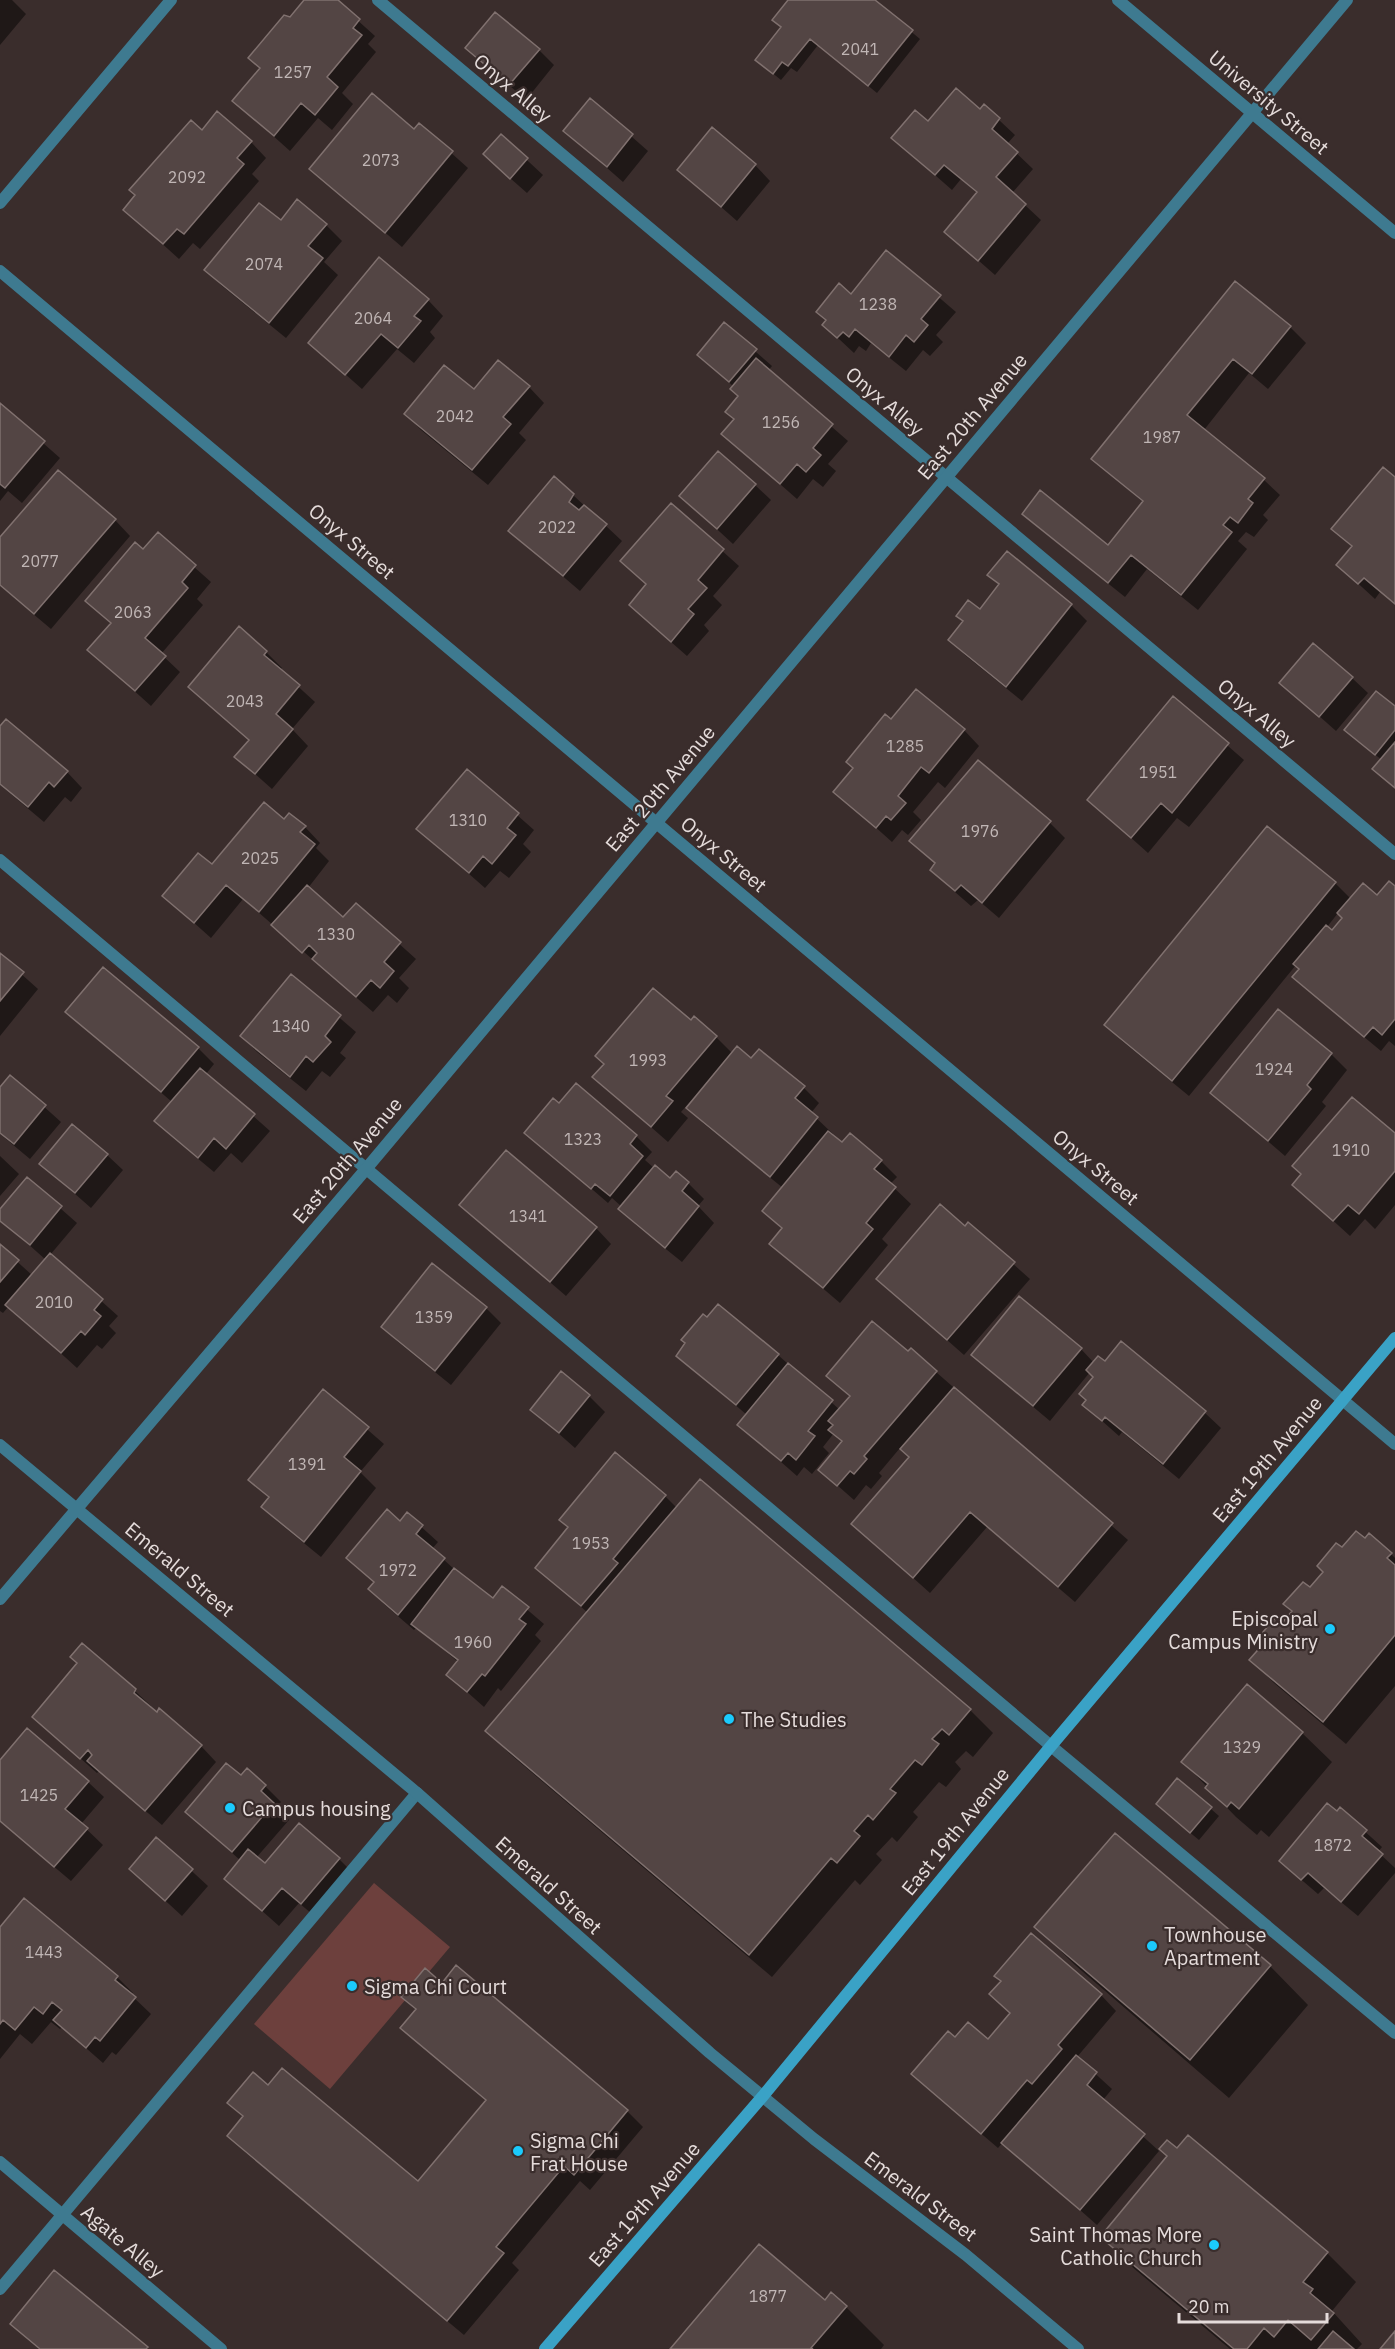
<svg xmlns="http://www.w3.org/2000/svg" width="1395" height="2349" font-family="'IBM Plex Sans',sans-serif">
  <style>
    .green { fill: #6d403d }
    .shadow { fill: #0007; fill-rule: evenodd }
    .building { fill: #534544; stroke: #80716f; stroke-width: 1.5 }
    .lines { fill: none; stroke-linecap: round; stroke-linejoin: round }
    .lane { stroke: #3e7a90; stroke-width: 12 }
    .street { stroke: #3e7a90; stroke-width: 12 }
    .secondary { stroke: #3aa2c6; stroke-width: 12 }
    .poi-dot { fill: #1bcafc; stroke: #3a2d2c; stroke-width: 2 }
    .labels { text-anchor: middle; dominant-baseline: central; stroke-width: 4.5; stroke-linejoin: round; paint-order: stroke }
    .number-label { font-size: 16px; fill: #c0b6b5 }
    .street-label { font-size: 20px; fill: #e5dcdb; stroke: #3a2d2c }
    .poi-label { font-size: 20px; fill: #e5dcdb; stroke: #3a2d2c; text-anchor: start }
  </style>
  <rect width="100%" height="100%" fill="#3a2d2c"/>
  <path class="green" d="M374,1883l76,64 -120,142 -76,-65z"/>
  <path class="shadow" d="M0,0h12l14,14 -26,31z
    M306,0h29l40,36 -7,8 8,8 -34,41 11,11 -21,26 -14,-12 -28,33 -56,-50 27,-32 29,-50z
    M790,0h83l47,39 -43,54 -59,-48 -21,27 -6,-4 -10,12 -16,-13 17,-39 -8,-8z
    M467,48l72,2 15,15 -28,35z
    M590,100l58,51 -25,31 -58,-51z
    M984,106l31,29 -8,9 26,25 -21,24 29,27 -46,55 -49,-43 32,-38 -17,-15 -9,11 -59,-52 35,-15 52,-12z
    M420,125l48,43 -66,79 -91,-78 104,-38z
    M202,132l49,10 15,16 -14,16 7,7 -59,68 -7,-6 -14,16 -54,-49z
    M501,136l42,39 -16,18 -26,-23z
    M755,165l15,16 -33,40 -58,-51z
    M281,222l45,3 16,16 -18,21 14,13 -52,63 -64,-52 -16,-16z
    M886,252l70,60 -20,23 7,7 -13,14 -7,-6 -17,21 -35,-28 -5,8 -7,-5 -5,7 -30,-28 27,-29z
    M1236,283l54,44 16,16 -38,46 -19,-16 -45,57 60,50 16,15 -17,20 5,5 -14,17 -8,-5 -8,9 9,8 -49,61 -51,-41 -22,28 -85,-68 -16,-15 85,33 35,-44 -51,-44z
    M428,300l15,16 -13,16 5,6 -21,25 -17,-14 -35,40 -52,-46z
    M724,324l48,42 -4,5 80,70 -20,23 8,7 -13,16 -10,-8 -16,20 -74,-65 12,-14 4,-23 -5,-10 -35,-32z
    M529,387l15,16 -25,30 7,7 -38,45 -67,-55 -15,-16z
    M0,405l60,53 -38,45 -14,-12 -8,10z
    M1395,479v126l-15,-13 -5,7 -37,-34 14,-18 -19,-18z
    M755,485l16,15 -38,44 -52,-48z
    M573,495l49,46 -42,50 -70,-60z
    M671,505l68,61 -26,30 9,9 -18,20 5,6 -22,25 -41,-36 1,-35 -25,-24z
    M115,520l15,16 -79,93 -51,-43v-46z
    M158,535l53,47 -14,17 6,6 -42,49 19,18 -29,34 -62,-56 22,-26 -24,-23 56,-50z
    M989,575l82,30 16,16 -65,80 -56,-45 -16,-16 30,-29 20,-25z
    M239,628l27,24 16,16 -2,2 35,32 -23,27 16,17 -36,43 -36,-32 14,-16 -60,-54z
    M1352,678l16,15 -32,38 -54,-48z
    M1173,698l71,62 -55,67 -12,-9 -29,35 -59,-53z
    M1395,708v81l-21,-20 8,-9 -28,-22z
    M891,722l73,8 15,16 -34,42 -7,-6 -25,30 8,8 -13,15 -6,-5 -10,12 -57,-51z
    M0,729l67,43 15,16 -11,14 -6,-5 -21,25 -44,-37z
    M467,771l67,59 -11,14 8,8 -22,26 -9,-7 -15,17 -67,-59z
    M284,821l21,6 15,16 -4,5 13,13 -21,27 35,31 13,-14 60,54 -17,19 10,10 -12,15 -9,-8 -15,17 -130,-113 -32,39 -47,-42z
    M1050,823l15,15 -66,80 -21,-18 -7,6 -24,-21 -15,-15 4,-6 -25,-24z
    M1335,883l16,16 26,-2 18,-10v159l-6,-5 -8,10 -71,-59 -16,-15 7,-8 -5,-4 -107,131 -67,-55 -16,-16zM1338,913l6,6 -11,13 -6,-5z
    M0,955l38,34 -38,47z
    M103,969l95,79 16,16 -8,10 64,57 -28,32 -11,-10 -17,19 -42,-35 -16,-16 16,-19 -104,-90z
    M291,976l65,56 -16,21 6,5 -16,19 -8,-6 -16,20 -49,-39 -15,-16z
    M1278,1011l53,43 16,16 -25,32 4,4 -41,50 -73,-63z
    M691,1022l25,15 17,17 18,6 53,28 15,15 -8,10 22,21 -1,2 10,8 39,17 16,16 -7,7 21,20 -29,35 6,6 -48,58 -69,-59 12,-14 -19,-19 19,-23 -79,-64 -16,-16 11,-13 -2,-1 -16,18 7,6 -20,24 -74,-65z
    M11,1077l50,45 -31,37 -30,-25v-44z
    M559,1105l77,31 16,16 -7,8 9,8 16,12 18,3 16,16 -6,7 16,17 -32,39 -46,-37 -16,-16 2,-2 -10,-9 -4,5 -82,-71z
    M1395,1135v70l-20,24 -10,-10 -15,17 -56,-51z
    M107,1155l16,15 -32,38 -50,-44z
    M0,1156l19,18 -19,22z
    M27,1179l50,44 -27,32 68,61 -9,10 7,7 -14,16 -5,-4 -20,23 -68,-62 -6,7 -3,-2v-65l33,30 13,-16 -46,-41v-8z
    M461,1205l135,23 15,16 -45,52z
    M968,1224l62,55 -66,76 -86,-76z
    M486,1308l15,15 -50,62 -53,-43 -15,-15z
    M1121,1343l84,70 16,15 -42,51 -57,-47 -3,4 -35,-31 11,-28 -5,-5 -40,49 -61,-51 -16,-16 108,-5 13,14h11z
    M908,1354l28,18 192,168 -53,62 -88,-75 -57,66 -77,-69 57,-67 -10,-9 -21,25 3,3 -11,13 -5,-4 -12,15 -34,-30 23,-28 -9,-9 -11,14 6,6 -17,21 -8,-7 -7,9 -58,-51 8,-10 -69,-59 100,-1 62,55 11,-12 -23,-22z
    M323,1391l61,53 -24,28 16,16 -55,69 -43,-35 -15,-15 7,-8 -20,-19z
    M589,1396l16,16 -30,36 -43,-38z
    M700,1481l270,229 23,23 -20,24 -7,-6 -11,11 6,7 -15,18 -7,-5 -26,30 5,5 -21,25 -5,-5 -16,17 6,6 -22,25 -5,-5 -83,97 -262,-223 -23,-23 101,-118 -51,-45 128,-72 12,12z
    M407,1514l31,28 -6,7 22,20 39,31 9,-12 42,36 -9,11 6,6 -40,50 -3,-3 -14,19 -36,-32 10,-13 -41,-35 -3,3 -29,-25 -15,-16 5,-6 -27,-25 53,-35z
    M1342,1550l49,4 4,4v128l-49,58 -72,-61 -23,-23z
    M82,1645l53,46 16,15 -1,2 51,38 15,16 -54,63 -63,-54 -2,2 -63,-56 44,-53z
    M1247,1686l55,47 30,29 -63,75 -8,-7 -4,5 -21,-18 -53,-55z
    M0,1762l88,20 16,15 -23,27 22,21 -32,36 -71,-60z
    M1178,1780l41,36 -20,24 -34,-28z
    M265,1786l16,16 -5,5 13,13 -33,38 9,7 74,-6 16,16 -37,44 -19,-16 -20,23 -53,-47 15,-18 -54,-49z
    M1340,1809l42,38 -4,5 17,16v5l-37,43 -34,-28 -6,6 -21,-18z
    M1115,1835l155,131 38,39 -79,93 -154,-133 -39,-38z
    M157,1839l51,47 -26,30 -51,-47z
    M24,1900l93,77 16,16 -2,2 20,19 -35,41 -4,-3 -9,11 -41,-36 -2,2 -9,-7 -19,22 -12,-10 -20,25v-129z
    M456,1968l171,143 16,16 -53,63 -10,-9 -68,82 7,7 -55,65 -219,-183 -16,-16 15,-18 -15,-15 39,-16 150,96 69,-82 -85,-73 15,-17 -14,-14 39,-12z
    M991,1994l110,1 15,16 -39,46 35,32 -9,11 56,51 -62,74 -94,-83 -5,6 -69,-59 26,-50 33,2 23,-27z
    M1102,2237l225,16 29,29 -24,29 30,33 -5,5h-127l-99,-83z
    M55,2272l93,77h-109l-11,-9 -16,-16z
    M825,2302l21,5 38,38 -3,4h-209z"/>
  <path class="building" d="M304,0h34l22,19 -7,9 9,7 -35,42 11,10 -23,28 -14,-12 -27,33 -42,-35 28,-33 -12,-10 36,-43 6,2z
    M788,0h87l38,30 -45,56 -58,-47 -22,27 -6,-4 -9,12 -18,-14 26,-33 -9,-7z
    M495,12l45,37 -31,36 -44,-37z
    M956,88l24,21 4,-5 16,14 -8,11 26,23 -22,25 30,27 -48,57 -34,-29 33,-40 -33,-27 -9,10 -44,-37 24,-28 13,11z
    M372,93l42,36 5,-6 34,28 -68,82 -76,-64z
    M590,98l43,36 -26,33 -44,-36z
    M217,111l35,30 -15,17 7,6 -60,70 -7,-5 -14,15 -40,-34 12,-15 -6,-5 62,-70 11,10z
    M712,127l44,37 -35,43 -44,-37z
    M501,134l27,24 -18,21 -27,-25z
    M297,199l30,25 -19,22 15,12 -54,65 -65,-53 55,-67 22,17z
    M886,250l55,45 -20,24 7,6 -14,17 -8,-7 -17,22 -34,-28 -6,8 -6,-5 -6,6 -15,-13 4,-5 -10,-8 23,-29 12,11z
    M379,257l50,42 -15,17 7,5 -23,27 -17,-14 -36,41 -37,-32z
    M1235,281l56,45 -39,48 -19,-15 -46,56 78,63 -17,21 5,4 -15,20 -8,-6 -7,8 9,7 -51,63 -50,-40 -23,28 -86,-69 18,-24 68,55 35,-44 -52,-42z
    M724,322l33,27 -28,33 -32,-27z
    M756,358l77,66 -20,24 8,7 -15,17 -9,-8 -17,20 -59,-50 13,-15 -9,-7 13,-16 -8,-7z
    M498,360l32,26 -27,31 8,7 -39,46 -68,-56 40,-49 30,24z
    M0,403l45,38 -40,47 -5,-4z
    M718,451l38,33 -39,45 -38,-33z
    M1383,467l12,10v127l-31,-26 -6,6 -22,-19 16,-19 -21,-17z
    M58,470l58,49 -82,95 -34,-29v-48z
    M554,476l20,18 -5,8 10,8 5,-5 23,19 -44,52 -55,-45z
    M671,503l53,46 -26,31 9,8 -19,21 6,5 -23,28 -42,-37 17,-21 -26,-23z
    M158,532l38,33 -14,17 6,6 -43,50 21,18 -31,35 -48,-41 24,-27 -26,-22 50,-59 8,7z
    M1007,551l65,53 -66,83 -58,-47 15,-19 -7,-5 12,-16 12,9 19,-25 -12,-9z
    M239,626l28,25 -3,4 36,30 -24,29 17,15 -38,45 -21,-17 15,-17 -61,-53z
    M1313,643l40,34 -34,40 -40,-34z
    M916,689l49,40 -36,44 -8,-6 -23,29 8,7 -15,17 -5,-4 -10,12 -43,-36 20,-24 -7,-6 39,-48 6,5z
    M1376,691l19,15v24l-20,25 -31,-25z
    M1173,696l56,47 -57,70 -11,-10 -30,35 -44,-38z
    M6,719l62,52 -14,16 -5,-5 -21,25 -28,-23v-58z
    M1395,742v46l-23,-19z
    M978,760l73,61 -69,82 -21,-18 -6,6 -25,-21 5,-7 -26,-22z
    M467,769l52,44 -12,15 9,7 -24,29 -9,-8 -14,17 -53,-44z
    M264,802l20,17 5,-6 17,13 -6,6 15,12 -56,68 -33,-27 -32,38 -32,-27 36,-43 14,11z
    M1267,826l69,56 -164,199 -68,-56z
    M1389,881l6,5v133l-13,16 -9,-8 -9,10 -72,-60 7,-8 -6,-5 33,-39 6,5 10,-12 -5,-5 26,-30 14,12z
    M307,885l36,32 13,-14 45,39 -17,20 10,9 -14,17 -9,-8 -15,17 -44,-38 5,-6 -8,-8 -7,8 -31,-28z
    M0,953l24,19 -24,29z
    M103,967l96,80 -38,45 -96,-80z
    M291,974l50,41 -16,21 6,6 -18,20 -7,-6 -16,21 -50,-41z
    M653,988l38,32 3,-4 23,20 -51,60 7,5 -22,26 -59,-50 12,-13 -9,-8z
    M1278,1009l54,44 -25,32 4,4 -43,52 -58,-48z
    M737,1046l14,12 8,-9 46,37 -10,12 23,19 -48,60 -84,-69z
    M200,1068l55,46 -29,35 -12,-11 -16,20 -44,-37z
    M10,1075l36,30 -32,39 -14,-11v-46z
    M576,1083l61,52 -7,9 13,12 -33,40 -15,-12 -4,5 -67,-56 29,-35 6,5z
    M1352,1097l43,36v38l-36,43 -11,-9 -15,16 -41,-36 9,-11 -9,-8z
    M72,1124l36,30 -33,39 -36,-29z
    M828,1131l14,11 8,-9 32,27 -8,9 22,18 -30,36 7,6 -50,59 -54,-44 13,-16 -20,-17z
    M506,1150l91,77 -47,55 -91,-77z
    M655,1165l15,13 6,-7 13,11 -7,9 17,15 -34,42 -47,-39z
    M27,1177l35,29 -32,39 -30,-24v-12z
    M940,1204l25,22 3,-4 47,40 -68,78 -71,-61z
    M0,1244l19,16 -19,22z
    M50,1253l53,46 -9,11 7,6 -16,19 -4,-4 -20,22 -56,-48z
    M432,1263l55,44 -52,64 -54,-44z
    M1019,1296l63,52 -49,58 -62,-51z
    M718,1304l61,50 -43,51 -60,-49 9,-13 -4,-3 22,-26 4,3z
    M872,1321l36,30 3,-3 26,23 -73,85 3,3 -13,15 -4,-3 -13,15 -19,-16 24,-29 -14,-11 5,-5 -5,-4 22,-25 -24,-20z
    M1121,1341l85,70 -43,53 -58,-47 -3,4 -20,-16 4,-5 -7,-6 14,-17 -7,-7 12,-14 7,5z
    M788,1363l45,37 -25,31 7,5 -19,24 -8,-7 -7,8 -44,-36z
    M561,1371l29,24 -31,38 -29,-23z
    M954,1387l159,136 -55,64 -88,-75 -57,66 -62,-54 58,-67 -9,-8z
    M323,1389l46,38 -25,30 17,14 -57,71 -43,-35 8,-10 -21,-17z
    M615,1452l51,43 -53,64 5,4 -37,43 -46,-38 33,-41 -9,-7z
    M700,1479l271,230 -22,26 -7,-6 -10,10 7,5 -17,21 -7,-5 -25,29 6,4 -23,27 -5,-5 -14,16 6,5 -23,27 -6,-5 -82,97 -264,-224z
    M387,1509l13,12 7,-9 16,13 -7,9 29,24 -47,57 -30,-26 6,-7 -28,-24z
    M1356,1531l9,7 4,-5 23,20 -5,5 8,7v70l-72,87 -74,-62 15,-17 -6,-5 17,-20 7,5 10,-12 -9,-7 20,-22 7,5 13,-15 -6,-6 19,-23 6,4z
    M454,1568l39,30 9,-12 27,21 -10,12 7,5 -41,52 -3,-2 -15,18 -21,-17 12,-15 -47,-36z
    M82,1643l54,46 -2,4 23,19 2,-4 43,37 -57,66 -58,-50 5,-6 -4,-5 -8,9 -48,-42 45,-54 -7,-6z
    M1247,1684l56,48 -64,77 -8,-7 -4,5 -22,-19 3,-4 -27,-22z
    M27,1728l62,53 -24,28 23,19 -34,39 -54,-46v-61z
    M226,1763l15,12 6,-7 19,17 -5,6 13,12 -42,49 -47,-40z
    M1177,1778l35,29 -22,26 -34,-29z
    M1327,1803l10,8 3,-4 27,23 -5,6 21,18 -42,48 -33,-29 -7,7 -22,-19z
    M299,1823l41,35 -39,46 -19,-16 -20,23 -38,-32 24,-30 17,14z
    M1115,1833l156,132 -81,95 -156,-133z
    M156,1837l37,32 -28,32 -36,-32z
    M24,1898l94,78 -3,4 21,17 -36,44 -5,-4 -9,11 -33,-28 9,-10 -10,-8 -9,12 -9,-7 -19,23 -12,-10 -3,4v-97z
    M1031,1933l71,61 -44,51 4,4 -30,35 -5,-4 -46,54 -70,-60 37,-43 7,6 13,-15 20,17 22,-26 -21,-19 12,-13 -7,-5z
    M456,1965l172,145 -54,65 -10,-9 -68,81 8,6 -57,68 -220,-185 16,-20 -16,-13 26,-31 15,13 14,-17 136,113 68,-81 -86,-72 16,-19 -15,-12 24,-29 17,15z
    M1076,2055l21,17 -10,13 58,49 -65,76 -79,-67z
    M1188,2135l140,117 -25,30 10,7 -3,4 24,20 -23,27 -23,-20 -14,17 -10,-9 -17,21h-13l-134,-112 67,-81 -8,-7 8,-9 10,8z
    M759,2244l66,56 6,-8 16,14 -36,42 2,1h-143z
    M54,2270l94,77 -2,2h-106l-30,-25z
    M1333,2331l21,18h-36z
    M1395,2331v18h-15z"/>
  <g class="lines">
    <path class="lane" d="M378,0l1017,854
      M0,860l1051,886 344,287
      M0,2162l221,187
      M0,2289l417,-496"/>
    <path class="street" d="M1118,0l277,233
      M0,203l171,-203
      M0,271l1395,1173
      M0,1445l417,348 293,260 104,86 152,116 112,94
      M0,1599l366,-430 981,-1169"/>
    <path class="secondary" d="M545,2349l218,-253 288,-350 344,-408"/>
  </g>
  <g class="poi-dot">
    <circle cx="1330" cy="1629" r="6"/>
    <circle cx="729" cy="1719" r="6"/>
    <circle cx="230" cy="1808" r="6"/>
    <circle cx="1152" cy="1946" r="6"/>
    <circle cx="352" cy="1986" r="6"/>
    <circle cx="518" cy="2151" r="6"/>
    <circle cx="1214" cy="2245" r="6"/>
  </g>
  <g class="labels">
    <g class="number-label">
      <text x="860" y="49">2041</text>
      <text x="293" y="72">1257</text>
      <text x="381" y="160">2073</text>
      <text x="187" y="177">2092</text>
      <text x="264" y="264">2074</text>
      <text x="878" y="304">1238</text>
      <text x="373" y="318">2064</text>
      <text x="455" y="416">2042</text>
      <text x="781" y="422">1256</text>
      <text x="1162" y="437">1987</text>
      <text x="557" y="527">2022</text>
      <text x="40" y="561">2077</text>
      <text x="133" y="612">2063</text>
      <text x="245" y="701">2043</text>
      <text x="905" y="746">1285</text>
      <text x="1158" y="772">1951</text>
      <text x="468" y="820">1310</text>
      <text x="980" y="831">1976</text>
      <text x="260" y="858">2025</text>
      <text x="336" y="934">1330</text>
      <text x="291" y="1026">1340</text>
      <text x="648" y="1060">1993</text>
      <text x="1274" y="1069">1924</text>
      <text x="583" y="1139">1323</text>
      <text x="1351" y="1150">1910</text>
      <text x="528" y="1216">1341</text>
      <text x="54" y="1302">2010</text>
      <text x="434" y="1317">1359</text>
      <text x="307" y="1464">1391</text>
      <text x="591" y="1543">1953</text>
      <text x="398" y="1570">1972</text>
      <text x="473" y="1642">1960</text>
      <text x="1242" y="1747">1329</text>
      <text x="39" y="1795">1425</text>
      <text x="1333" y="1845">1872</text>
      <text x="44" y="1952">1443</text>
      <text x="768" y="2296">1877</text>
    </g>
    <g class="street-label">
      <text transform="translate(513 88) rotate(40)">Onyx Alley</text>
      <text transform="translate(1269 102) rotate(40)">University Street</text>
      <text transform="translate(885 401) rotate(40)">Onyx Alley</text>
      <text transform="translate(972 416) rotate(-50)">East 20th Avenue</text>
      <text transform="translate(352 541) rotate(40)">Onyx Street</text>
      <text transform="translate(1257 713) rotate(40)">Onyx Alley</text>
      <text transform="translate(660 788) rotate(-50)">East 20th Avenue</text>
      <text transform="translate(724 854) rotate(40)">Onyx Street</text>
      <text transform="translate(347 1160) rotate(-50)">East 20th Avenue</text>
      <text transform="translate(1096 1167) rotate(40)">Onyx Street</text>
      <text transform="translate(1267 1459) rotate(-50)">East 19th Avenue</text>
      <text transform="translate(180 1569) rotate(40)">Emerald Street</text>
      <text transform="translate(955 1831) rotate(-51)">East 19th Avenue</text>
      <text transform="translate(549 1885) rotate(42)">Emerald Street</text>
      <text transform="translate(921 2196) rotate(37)">Emerald Street</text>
      <text transform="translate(644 2204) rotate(-49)">East 19th Avenue</text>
      <text transform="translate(123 2241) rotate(40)">Agate Alley</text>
    </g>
    <g class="poi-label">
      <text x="1318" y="1618" text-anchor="end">Episcopal<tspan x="1318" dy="23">Campus Ministry</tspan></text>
      <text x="741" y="1719">The Studies</text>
      <text x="242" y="1808">Campus housing</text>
      <text x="1164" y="1934">Townhouse<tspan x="1164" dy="23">Apartment</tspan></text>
      <text x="364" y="1986">Sigma Chi Court</text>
      <text x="530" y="2140">Sigma Chi<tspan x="530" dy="23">Frat House</tspan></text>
      <text x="1202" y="2234" text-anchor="end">Saint Thomas More<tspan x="1202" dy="23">Catholic Church</tspan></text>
    </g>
  </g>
  <path d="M1179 2313v9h148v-9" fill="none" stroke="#e5dcdb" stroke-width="3"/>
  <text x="1188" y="2313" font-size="18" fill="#e5dcdb" stroke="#3a2d2c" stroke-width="4.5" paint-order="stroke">20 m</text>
</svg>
